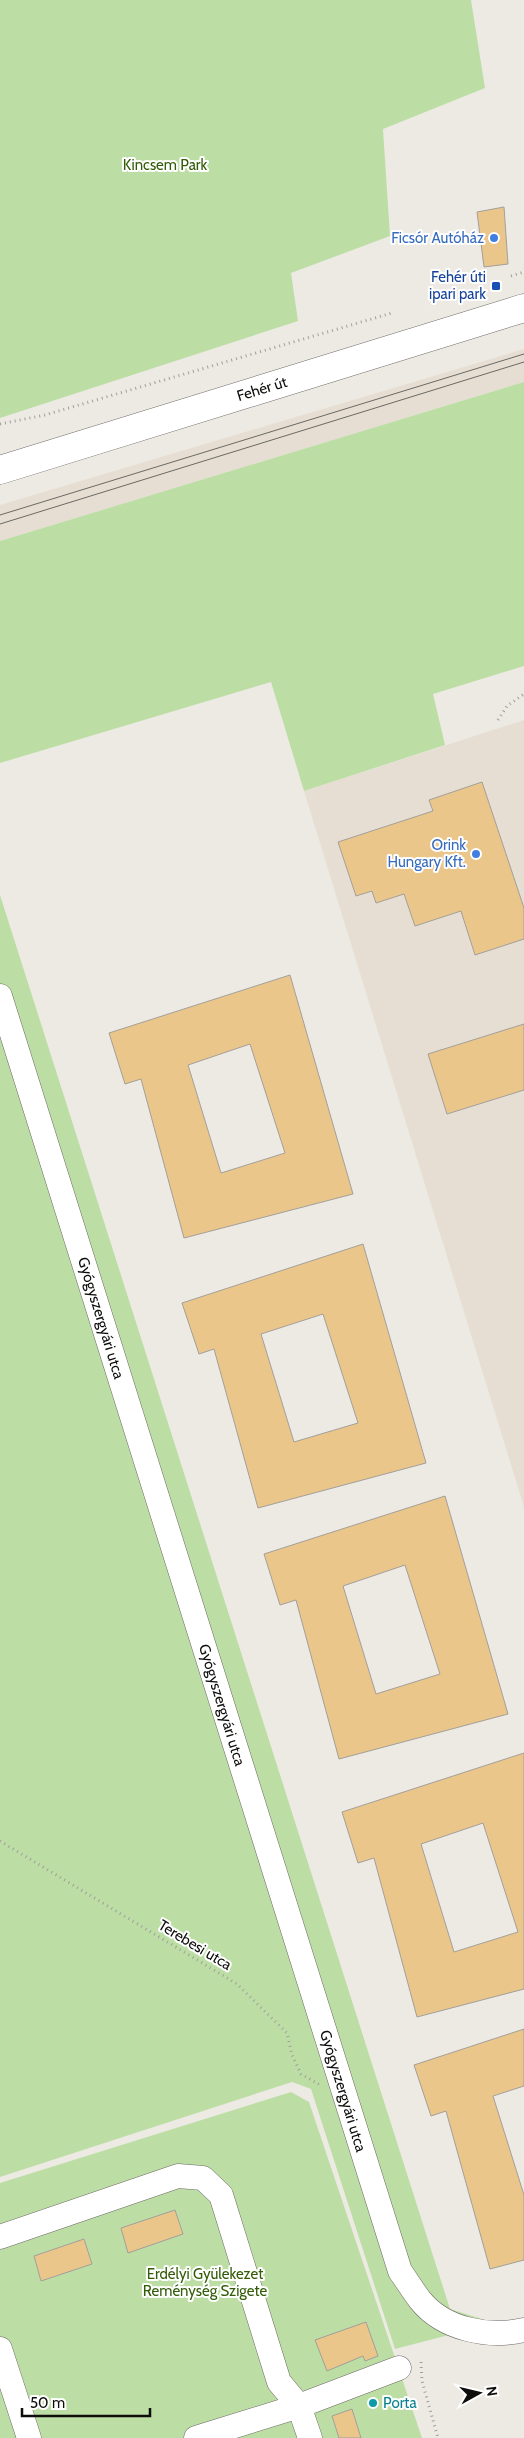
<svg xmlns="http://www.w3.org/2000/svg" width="524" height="2438" font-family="Cabin,sans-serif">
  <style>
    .built { fill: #e6ded2 }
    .green { fill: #bcdea5 }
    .building { fill: #eac68b; stroke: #a39f9a; fill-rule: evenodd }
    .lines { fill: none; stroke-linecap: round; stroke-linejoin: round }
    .minor-casing { stroke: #6d6965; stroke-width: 25 }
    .major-casing { stroke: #6d6965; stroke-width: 29 }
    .path { stroke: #a19f9a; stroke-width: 3; stroke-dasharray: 1 4; stroke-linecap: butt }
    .minor { stroke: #fff; stroke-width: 24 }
    .major { stroke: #fff; stroke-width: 28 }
    .tram { stroke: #6a6965; stroke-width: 1 }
    .shop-dot { fill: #3f7fe0; stroke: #fff; stroke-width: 2 }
    .transit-dot { fill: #1a4fb4; stroke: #fff; stroke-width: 2 }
    .culture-dot { fill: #0f9aa8; stroke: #fff; stroke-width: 2 }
    .labels { text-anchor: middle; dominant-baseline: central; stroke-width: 4; stroke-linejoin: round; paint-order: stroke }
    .park-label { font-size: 15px; fill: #335c08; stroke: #fff }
    .shop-label { font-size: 15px; fill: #366cbe; stroke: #fff; text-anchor: end }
    .transit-label { font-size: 15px; fill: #164399; stroke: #fff; text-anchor: end }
    .street-label { font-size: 15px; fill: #0e0d0b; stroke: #fff }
    .culture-label { font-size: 15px; fill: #0d838f; stroke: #fff; text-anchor: start }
  </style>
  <rect width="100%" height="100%" fill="#edeae4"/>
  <path class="built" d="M524,349v33l-524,159v-36z
    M524,720v787l-220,-716z"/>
  <path class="green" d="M0,0h471l14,88 -102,41 7,107 -99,37 7,48 -298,97z
    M524,382v284l-91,28 12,51 -141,46 -33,-109 -271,81v-222z
    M0,895l450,1414 45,14 -100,26 -84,-260 -19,-7 -292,95z
    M291,2092l18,10 113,336h-422v-255z"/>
  <path class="building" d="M504,207l4,57 -24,3 -7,-55z
    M482,782l42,126v31l-49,16 -14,-44 -46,15 -11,-32 -28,9 -4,-12 -16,5 -18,-54 95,-31 -4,-11z
    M290,975l63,219 -169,44 -43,-159 -16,5 -16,-51zM250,1044l35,109 -64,20 -33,-108z
    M524,1024v66l-77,24 -19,-60z
    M363,1244l63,219 -168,45 -44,-159 -15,5 -17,-51zM323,1314l35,109 -64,19 -33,-108z
    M445,1496l63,218 -169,45 -43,-159 -16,5 -16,-51zM405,1565l35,109 -64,20 -33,-108z
    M524,1753v236l-107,28 -43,-159 -16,5 -16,-51zM483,1823l35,109 -64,20 -33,-108z
    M524,2029v57l-31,10 31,99v65l-34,9 -44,-158 -15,5 -17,-51z
    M175,2210l8,24 -55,19 -7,-25z
    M84,2239l8,25 -51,17 -7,-25z
    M366,2322l12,34 -13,5 -2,-5 -36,15 -12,-31z
    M352,2409l9,29h-22l-7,-22z"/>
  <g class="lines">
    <g class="minor-casing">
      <path id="minor" d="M0,996l400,1275c7,10 13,20 20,29 24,30 69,38 104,30
        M0,2237l178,-61 25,2 18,17 58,187 20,24 11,32
        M0,2349l29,89
        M196,2438l103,-32 100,-38"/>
    </g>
    <g class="major-casing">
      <path id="major" d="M0,470l524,-162"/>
    </g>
    <path class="path" d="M511,276l13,-4
      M0,424l45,-9 347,-102
      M498,720l9,-14 17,-12
      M0,1841l237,143 50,49 5,22 9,19 21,12
      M421,2362l1,19 16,57"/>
    <use href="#minor" class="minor"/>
    <use href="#major" class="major"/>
    <path class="tram" d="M0,515l524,-161
      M0,524l524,-162"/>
  </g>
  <g class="shop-dot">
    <circle cx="494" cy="238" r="5"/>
    <circle cx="476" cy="854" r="5"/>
  </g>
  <rect class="transit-dot" x="491" y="281" width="10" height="10" rx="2.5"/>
  <circle class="culture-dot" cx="373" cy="2403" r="5"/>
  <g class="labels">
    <g class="park-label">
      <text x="165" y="165">Kincsem Park</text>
      <text x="205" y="2274">Erdélyi Gyülekezet<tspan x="205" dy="17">Reménység Szigete</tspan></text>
    </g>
    <g class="shop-label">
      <text x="484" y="238">Ficsór Autóház</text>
      <text x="466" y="845">Orink<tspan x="466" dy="17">Hungary Kft.</tspan></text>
    </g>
    <g class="transit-label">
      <text x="486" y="277">Fehér úti<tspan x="486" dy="17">ipari park</tspan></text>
    </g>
    <g class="street-label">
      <text transform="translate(262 389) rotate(-17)">Fehér út</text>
      <text transform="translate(101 1318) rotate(73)">Gyógyszergyári utca</text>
      <text transform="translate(222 1705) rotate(73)">Gyógyszergyári utca</text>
      <text transform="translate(195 1945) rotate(31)">Terebesi utca</text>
      <text transform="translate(343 2091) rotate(73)">Gyógyszergyári utca</text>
    </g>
    <g class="culture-label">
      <text x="383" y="2403">Porta</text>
    </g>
  </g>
  <g transform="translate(479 2393) rotate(82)" stroke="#ffffff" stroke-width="4" paint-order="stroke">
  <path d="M0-4L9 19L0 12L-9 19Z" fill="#0e0d0b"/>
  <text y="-8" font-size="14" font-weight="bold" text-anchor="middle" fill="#0e0d0b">N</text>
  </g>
  <path d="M22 2408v8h128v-8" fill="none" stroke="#0e0d0b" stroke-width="2.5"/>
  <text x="30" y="2408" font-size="15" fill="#0e0d0b" stroke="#ffffff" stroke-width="4" paint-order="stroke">50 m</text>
</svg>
